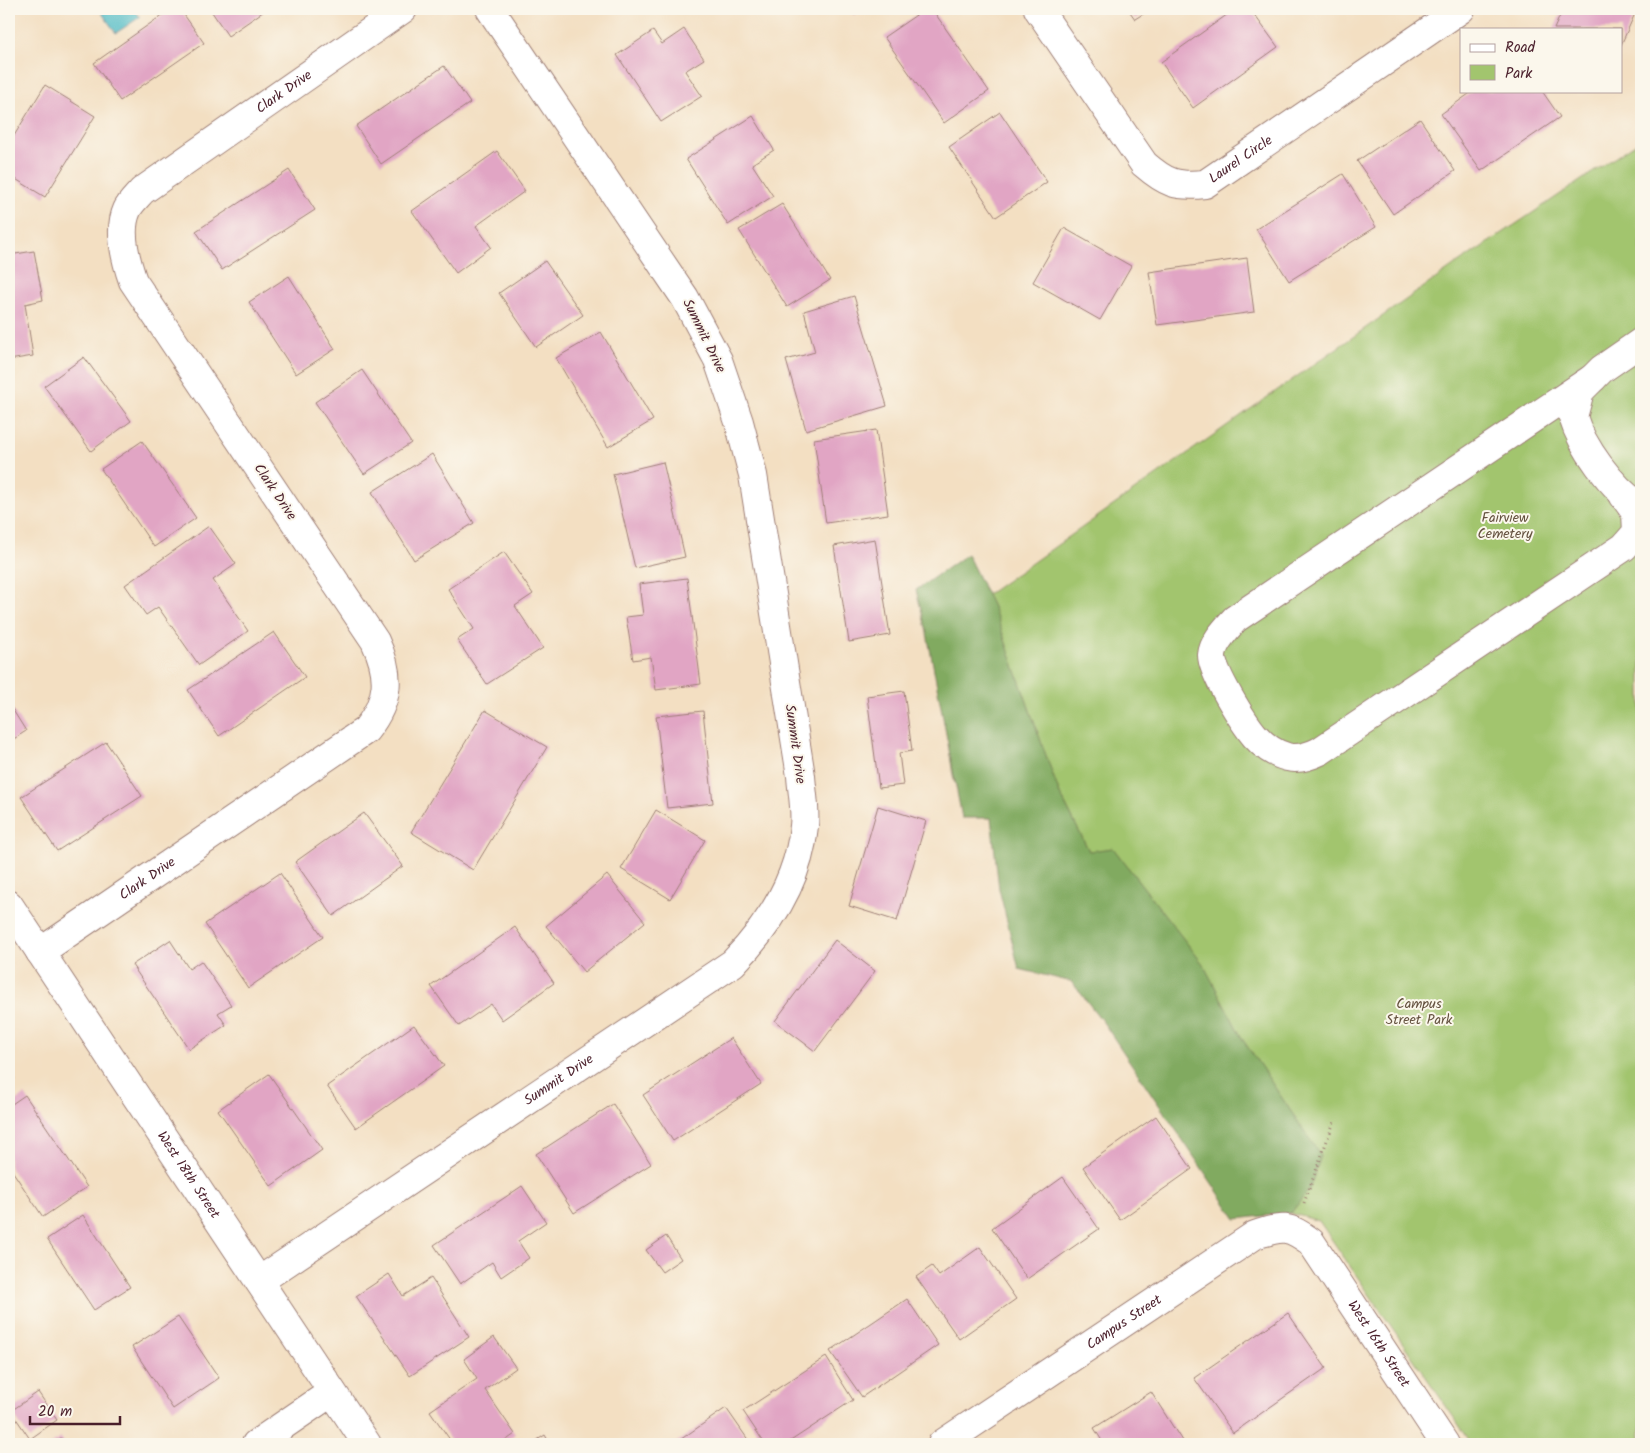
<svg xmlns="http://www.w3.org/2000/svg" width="1650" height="1453" font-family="Kalam,sans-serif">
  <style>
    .green { fill: #a2c56e; stroke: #76724c }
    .forest { fill: #81aa61; stroke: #666446 }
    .water { fill: #4cbac5; stroke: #4b6c78 }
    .building { fill: #e1a5c4 }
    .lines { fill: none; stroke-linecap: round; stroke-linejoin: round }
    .minor-casing { stroke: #9e7f76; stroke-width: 30 }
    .major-casing { stroke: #9e7f76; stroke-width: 30 }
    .path { stroke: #9e7f76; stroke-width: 3; stroke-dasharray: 1 4; stroke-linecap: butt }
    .minor { stroke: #fff; stroke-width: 28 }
    .major { stroke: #fff; stroke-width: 28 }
    .labels { text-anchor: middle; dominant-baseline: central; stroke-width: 4; stroke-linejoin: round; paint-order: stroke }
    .street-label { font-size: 14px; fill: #4a1f2b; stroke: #fbf7ec }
    .park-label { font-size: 14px; fill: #64513f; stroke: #fbf7ec }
  </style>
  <rect width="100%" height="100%" fill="#fbf7ec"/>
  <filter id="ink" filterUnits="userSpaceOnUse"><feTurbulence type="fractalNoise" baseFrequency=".02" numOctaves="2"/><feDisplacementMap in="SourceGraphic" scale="10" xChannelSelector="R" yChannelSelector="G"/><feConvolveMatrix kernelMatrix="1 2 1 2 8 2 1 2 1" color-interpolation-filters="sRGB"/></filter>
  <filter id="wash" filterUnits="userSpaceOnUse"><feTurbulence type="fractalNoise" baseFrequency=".0096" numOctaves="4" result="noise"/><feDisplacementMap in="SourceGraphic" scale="20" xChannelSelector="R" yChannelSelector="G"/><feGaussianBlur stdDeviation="1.12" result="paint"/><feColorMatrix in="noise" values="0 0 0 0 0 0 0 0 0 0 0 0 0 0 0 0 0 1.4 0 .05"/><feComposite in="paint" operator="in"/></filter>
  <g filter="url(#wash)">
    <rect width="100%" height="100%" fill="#f3dfc2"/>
    <path class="green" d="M1641,140v1304h-169l-153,-223 -51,-14 -223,-443 -91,18 -16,-107 27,-65 493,-347z"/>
    <path class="forest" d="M967,554l27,55 65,183 30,59 24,-3 90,116 40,76 78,116 -12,34 -18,23 -55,6 -133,-197 -31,-40 -53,-13 -20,-80 -8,-71h-29l-36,-190 -10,-38z"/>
    <path class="water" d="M99,9h35l6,8 -24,16z"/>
    <g id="blocks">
      <path class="building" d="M171,9h9l24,34 -84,58 -26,-38z
        M210,9h57l-39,27z
        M850,9h13l-9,6z
        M925,9h7l57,82 -45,32 -60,-86z
        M1128,9h23l-16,10z
        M1235,9h15l28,38 -85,61 -32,-46z
        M1563,9h74l-16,36v-16h-67z
        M684,29l20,30 -19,12 17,25 -41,26 -44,-67 36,-24 9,13z
        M444,66l26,37 -89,61 -25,-38z
        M45,85l50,31 -50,81 -36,-22v-31z
        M1473,91h69l18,26 -79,54 -40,-57z
        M1000,112l47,70 -51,35 -47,-70z
        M753,116l21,34 -22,14 21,32 -45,29 -42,-66z
        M1420,119l35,52 -62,43 -36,-53z
        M497,151l28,40 -49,35 15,21 -35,26 -44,-62z
        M289,170l26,40 -93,60 -26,-39z
        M1343,174l33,53 -87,54 -33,-52z
        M782,204l48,76 -43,27 -48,-77z
        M1064,228l67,38 -31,54 -67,-38z
        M34,251l9,49 -18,4 8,52 -24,4v-105z
        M1247,258l7,54 -97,13 -8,-53z
        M545,261l38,54 -47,32 -37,-54z
        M289,276l46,73 -39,25 -47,-72z
        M854,296l33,110 -81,24 -20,-70 29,-8 -11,-41z
        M601,332l52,88 -45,27 -52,-89z
        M84,357l47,64 -40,30 -47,-65z
        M362,370l49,73 -47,31 -49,-72z
        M876,430l12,84 -62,9 -12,-84z
        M142,441l54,77 -42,29 -53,-78z
        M432,454l42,69 -60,37 -42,-68z
        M663,462l22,95 -50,11 -22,-94z
        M209,526l27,38 -23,16 35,51 -49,34 -41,-58 -12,8 -21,-30z
        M875,539l15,96 -41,7 -15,-96z
        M504,552l29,42 -18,12 28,42 -56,36 -30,-44 17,-11 -26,-40z
        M687,578l14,106 -45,6 -5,-33 -18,3 -7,-43 17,-2 -4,-31z
        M274,632l31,45 -86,59 -31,-46z
        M904,691l8,60 -13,2 4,32 -24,3 -12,-92z
        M9,704l17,27 -17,11z
        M485,710l62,37 -74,123 -62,-38z
        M703,711l10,92 -46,5 -11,-92z
        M106,742l36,54 -85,55 -36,-54z
        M878,806l48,15 -29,100 -48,-15z
        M656,810l49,30 -35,59 -49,-30z
        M364,813l39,53 -70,50 -38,-54z
        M280,873l43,64 -75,51 -43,-64z
        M607,875l38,47 -61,50 -38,-46z
        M515,927l39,56 -52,37 -11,-16 -32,22 -28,-40z
        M170,940l19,29 12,-8 30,44 -13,8 8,12 -37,24 -57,-84z
        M835,940l40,31 -60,80 -40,-30z
        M414,1025l30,41 -88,62 -29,-42z
        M731,1038l30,46 -88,57 -30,-46z
        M9,1070l6,9 -6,4z
        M269,1074l53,76 -51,36 -53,-76z
        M25,1095l62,92 -44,30 -34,-51v-60z
        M613,1104l38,60 -77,49 -38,-59z
        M1156,1116l36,53 -72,51 -37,-53z
        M1063,1177l36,52 -72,50 -35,-51z
        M522,1186l24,36 -28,19 11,17 -28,19 -9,-15 -32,22 -26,-39z
        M83,1215l47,72 -36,23 -47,-71z
        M666,1236l15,23 -19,13 -16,-22z
        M980,1247l36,52 -57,40 -43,-62 16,-11 7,10z
        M389,1274l14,22 28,-18 38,59 -59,39 -54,-80z
        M907,1299l31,46 -76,52 -32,-46z
        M1288,1313l38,55 -93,65 -39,-55z
        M178,1317l41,61 -46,31 -41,-62z
        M494,1337l22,31 -31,22 30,44 -14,10h-48l-23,-33 47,-32 -13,-20z
        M826,1357l27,43 -67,44h-21l-22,-33z
        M38,1392l19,28 -27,19 -19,-28z
        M1151,1392l33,52h-80l-10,-16z
        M726,1408l25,36h-77z
        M545,1435l5,9h-19z
        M61,1438l4,6h-14z"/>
    </g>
  </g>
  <g filter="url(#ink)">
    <use href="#blocks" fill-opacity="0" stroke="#9e7f76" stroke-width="1"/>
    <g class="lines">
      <g class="minor-casing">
        <g id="minor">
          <path id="s1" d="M1038,9l106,155c22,19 32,23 61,20l256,-175"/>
          <path d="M1593,378l-358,241c-8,9 -22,23 -23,36 -1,16 32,68 43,81 8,9 20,18 32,21 12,3 23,-1 33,-6l304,-204 13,-15 -1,-19 -13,-18"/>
          <path d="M1638,505c-26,-17 -56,-58 -65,-88l7,-26 22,-22 39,-27"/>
          <path id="s2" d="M40,952l326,-222c24,-30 25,-55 9,-89l-242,-360c-7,-20 -15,-51 -6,-71 3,-7 10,-13 15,-19l261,-182"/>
          <path id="s3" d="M259,1281l474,-318c37,-38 66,-83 71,-137 2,-16 -2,-34 -3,-50l-48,-301 -14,-53 -21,-62 -33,-62 -195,-289"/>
          <path d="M256,1444l76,-52"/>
          <path id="s4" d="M942,1444l313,-209c28,-9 33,-10 56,7l134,202"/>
        </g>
      </g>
      <g class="major-casing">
        <g id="major">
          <path id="s5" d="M9,905l358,539"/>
        </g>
      </g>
      <path class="path" d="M1304,1203l31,-84"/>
      <use href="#minor" class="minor"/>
      <use href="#major" class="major"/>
    </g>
  </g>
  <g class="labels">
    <g class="street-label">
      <text stroke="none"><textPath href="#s2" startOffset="1194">Clark Drive</textPath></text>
      <text stroke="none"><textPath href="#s1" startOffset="298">Laurel Circle</textPath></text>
      <text transform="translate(704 336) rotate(64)">Summit Drive</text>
      <text transform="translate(275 492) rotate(56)">Clark Drive</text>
      <text transform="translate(795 744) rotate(82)">Summit Drive</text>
      <text stroke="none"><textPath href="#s2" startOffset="130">Clark Drive</textPath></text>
      <text stroke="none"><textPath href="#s3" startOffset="361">Summit Drive</textPath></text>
      <text stroke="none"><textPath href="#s5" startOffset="324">West 18th Street</textPath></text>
      <text stroke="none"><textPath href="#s4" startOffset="219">Campus Street</textPath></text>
      <text stroke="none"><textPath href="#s4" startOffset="559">West 16th Street</textPath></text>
    </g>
    <g class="park-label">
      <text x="1505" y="518">Fairview<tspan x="1505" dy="16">Cemetery</tspan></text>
      <text x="1419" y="1004">Campus<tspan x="1419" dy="16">Street Park</tspan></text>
    </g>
  </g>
  <rect width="1650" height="1453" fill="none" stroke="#fbf7ec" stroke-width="30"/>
  <rect x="1460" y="28" width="162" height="65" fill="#fbf7ec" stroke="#b4a19f"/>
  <rect x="1470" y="44" width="25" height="8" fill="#ffffff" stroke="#b4a19f"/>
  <text x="1505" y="52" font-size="15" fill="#4a1f2b">Road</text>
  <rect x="1470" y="65" width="25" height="15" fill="#a2c56e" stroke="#b4a19f"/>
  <text x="1505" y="78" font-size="15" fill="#4a1f2b">Park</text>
  <path d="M30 1416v8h90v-8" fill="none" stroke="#4a1f2b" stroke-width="2.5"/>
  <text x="38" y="1416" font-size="15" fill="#4a1f2b" stroke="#fbf7ec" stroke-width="4" paint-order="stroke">20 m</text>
</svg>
